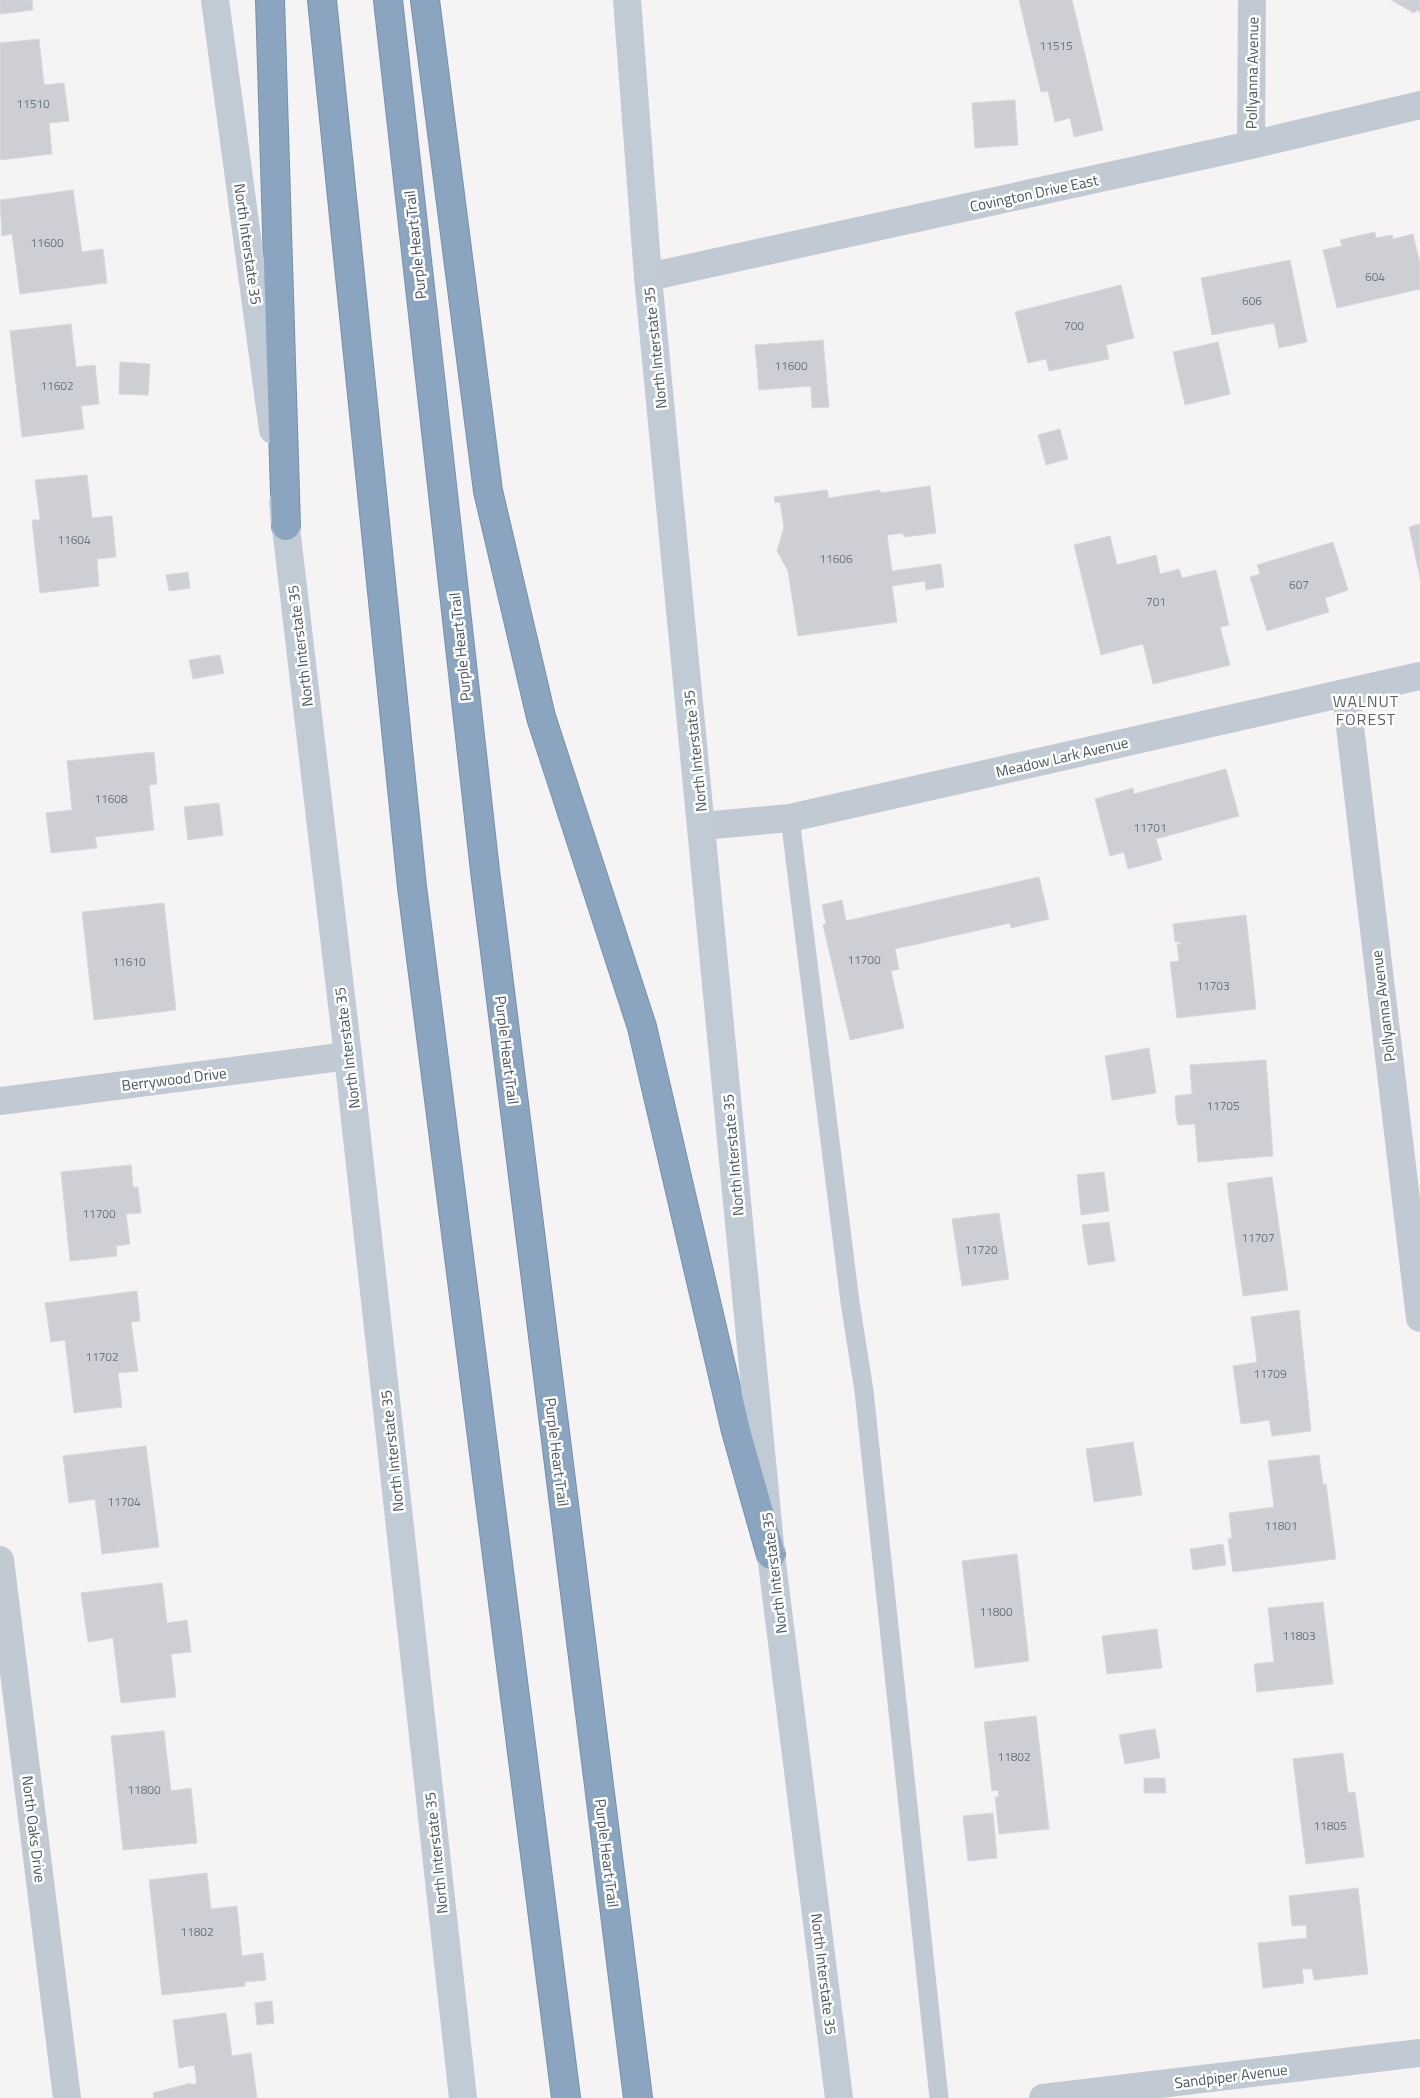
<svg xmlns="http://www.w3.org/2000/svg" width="1420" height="2098" font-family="'Titillium Web',sans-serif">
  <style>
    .building { fill: #cdcfd5; stroke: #d7d9de }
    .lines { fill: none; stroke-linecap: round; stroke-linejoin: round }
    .highway-casing { stroke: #7690ad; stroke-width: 30 }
    .lane { stroke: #c1cad2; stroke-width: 19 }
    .street { stroke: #c1cad2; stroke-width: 28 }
    .secondary { stroke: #c1cbd6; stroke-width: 28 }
    .highway { stroke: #8ba5c1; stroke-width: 28 }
    .labels { text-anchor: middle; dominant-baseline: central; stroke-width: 5; stroke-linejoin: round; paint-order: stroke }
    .number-label { font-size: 12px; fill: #6b747e }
    .street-label { font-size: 15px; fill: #4a5661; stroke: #fff }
    .neighbourhood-label { font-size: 16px; letter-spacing: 1px; fill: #5f6368; stroke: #fff }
  </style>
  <rect width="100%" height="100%" fill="#f5f3f3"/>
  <path class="building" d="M0,0h32l1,10 -33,4z
    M1019,0h53l31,130 -29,7 -4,-19 -15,4 -7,-31 -7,1z
    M1391,0h29v12l-3,-2 -3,3z
    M39,39l5,46 20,-2 5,38 -20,2 3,31 -52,6v-117z
    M1015,100l3,45 -43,3 -3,-45z
    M73,190l9,62 21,-3 4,34 -87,11 -8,-60 -10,2 -2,-36z
    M1375,232l1,6 16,-3 1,4 20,-5 7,30v25l-83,19 -14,-58 19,-4 -2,-6z
    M1290,260l17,82 -28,6 -5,-25 -62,12 -11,-57z
    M1121,285l13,53 -28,7 3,14 -60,12 -3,-12 -18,4 -13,-51z
    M71,324l5,43 19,-2 4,39 -18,2 3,23 -62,8 -12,-106z
    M823,340l6,67 -17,1 -1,-22 -52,4 -4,-45z
    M1218,342l12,52 -45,11 -12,-53z
    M120,362l30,2 -2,31 -29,-1z
    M1060,429l8,30 -22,6 -8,-30z
    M87,475l5,43 20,-2 4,41 -19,2 2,27 -59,7 -8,-73h8l-5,-40z
    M930,486l6,47 -32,4 -1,-4 -16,2 5,36 49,-7 3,23 -18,3 -1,-9 -33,5 5,36 -99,14 -10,-65 -11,-20 7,-24 -4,-25 -5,1 -1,-6 53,-7 2,8 51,-8v3z
    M1420,524v54l-11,-51z
    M1110,536l7,29 39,-10 4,19 19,-5 3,9 34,-8 13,55 -9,2 10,38 -77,19 -10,-40 -42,11 -27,-110z
    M1333,542l15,48 -23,8 4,14 -62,19 -17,-54 10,-3 -3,-9z
    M188,572l2,16 -21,3 -3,-16z
    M220,655l4,18 -31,6 -4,-19z
    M154,752l3,32 -8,1 5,45 -59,7 2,11 -46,5 -5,-40 26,-3 -5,-49z
    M1226,769l13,47 -83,23 6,21 -34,9 -4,-17 -14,4 -15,-57 38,-11 1,6z
    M219,803l4,32 -35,5 -4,-33z
    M1039,877l10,42 -38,9 -1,-5 -115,26 4,20 -8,2 13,57 -54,12 -27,-115 3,-1 -4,-19 20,-5 4,21z
    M164,903l12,107 -82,10 -12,-108z
    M1246,915l10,94 -79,9 -7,-56 9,-1 -2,-17h4v-2h-6l-2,-18z
    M1149,1048l7,45 -44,7 -7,-44z
    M1266,1060l7,96 -75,6 -3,-38 -17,1 -2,-10 -1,-19 17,-2 -2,-29z
    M131,1165l2,22h5l3,26 -15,1 4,30 -14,2 1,10 -47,5 -9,-89z
    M1104,1172l5,39 -28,4 -4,-40z
    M1272,1177l16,113 -45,6 -16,-113z
    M999,1213l10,66 -47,7 -10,-67z
    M1109,1222l6,39 -27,4 -6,-40z
    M137,1291l3,30 -9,1 7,49 -20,2 4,34 -48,6 -9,-73 -14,2 -6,-39z
    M1299,1310l12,121 -39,5 -3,-16 -28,4 -8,-58 24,-4 -6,-45z
    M1133,1442l9,53 -48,7 -8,-53z
    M146,1446l13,101 -57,7 -7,-55 -26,4 -6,-47z
    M1319,1455l4,30 3,-1 10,75 -103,13 -5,-33 4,-1 -3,-25 45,-6 -6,-46z
    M1223,1544l3,21 -33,5 -3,-21z
    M1017,1554l12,107 -54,7 -13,-107z
    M162,1583l5,40 20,-3 4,32 -20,2 5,43 -55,6 -8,-65 -25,4 -7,-49z
    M1323,1602l10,82 -76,8 -3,-28 20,-2 -6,-54z
    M1157,1629l5,39 -55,6 -5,-38z
    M1036,1716l13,113 -50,5 -4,-37h4l-1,-7 -6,1 -8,-69z
    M1155,1729l5,29 -35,6 -6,-29z
    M164,1731l7,60 20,-3 6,55 -74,7 -12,-114z
    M1343,1753l5,40 7,-1 9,65 -58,7 -13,-105z
    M1144,1778h21l1,15h-22z
    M993,1813l4,45 -29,3 -5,-45z
    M207,1873l4,36 26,-3 5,50 21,-3 3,27 -21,2v4l-83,9 -13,-115z
    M1358,1888l10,86 -54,6 -2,-11h-10l2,14 -41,5 -5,-45 49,-5 -1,-13 -14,1 -3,-30z
    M272,2001l2,22 -17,2 -2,-22z
    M226,2013l6,43 19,-3 6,45h-103l-1,-5 38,-10v2l6,-2 -3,-18 -15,3 -6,-48z"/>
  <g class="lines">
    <g class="highway-casing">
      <path id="highway" d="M270,0l16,526
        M322,0l90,887 154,1211
        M388,0l97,871 153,1227
        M425,0l63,491 53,226 101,310 94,404 35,124"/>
    </g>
    <path class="lane" d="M790,818l60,484 14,89 75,707"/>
    <path class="street" d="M1251,145l1,-145
      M648,277l603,-132 169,-40
      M1346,693l74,625
      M702,826l88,-8 630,-142
      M0,1101l348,-45
      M0,1560l67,538
      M1043,2098l377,-45"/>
    <path class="secondary" d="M215,0l58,430
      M627,0l21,277 123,1278 68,543
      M283,502l65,554 115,1042"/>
    <use href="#highway" class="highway"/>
  </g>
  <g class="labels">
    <g class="number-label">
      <text x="1056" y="45">11515</text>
      <text x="33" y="103">11510</text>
      <text x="47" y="242">11600</text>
      <text x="1375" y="276">604</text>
      <text x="1252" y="300">606</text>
      <text x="1074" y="325">700</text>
      <text x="791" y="365">11600</text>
      <text x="57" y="385">11602</text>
      <text x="74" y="539">11604</text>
      <text x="836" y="558">11606</text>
      <text x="1299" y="584">607</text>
      <text x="1156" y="601">701</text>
      <text x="111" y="798">11608</text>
      <text x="1150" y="827">11701</text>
      <text x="864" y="959">11700</text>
      <text x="129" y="961">11610</text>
      <text x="1213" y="985">11703</text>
      <text x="1223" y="1105">11705</text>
      <text x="99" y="1213">11700</text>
      <text x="1258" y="1237">11707</text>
      <text x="981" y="1249">11720</text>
      <text x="102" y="1356">11702</text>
      <text x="1270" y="1373">11709</text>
      <text x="124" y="1501">11704</text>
      <text x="1281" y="1525">11801</text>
      <text x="996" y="1611">11800</text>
      <text x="1299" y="1635">11803</text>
      <text x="1014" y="1756">11802</text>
      <text x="144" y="1789">11800</text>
      <text x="1330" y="1825">11805</text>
      <text x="197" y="1931">11802</text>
    </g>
    <g class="street-label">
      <text transform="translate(1252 73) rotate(-89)">Pollyanna Avenue</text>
      <text transform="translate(1034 193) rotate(-12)">Covington Drive East</text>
      <text transform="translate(248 244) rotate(82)">North Interstate 35</text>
      <text transform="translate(415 245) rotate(-96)">Purple Heart Trail</text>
      <text transform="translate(655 348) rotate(-96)">North Interstate 35</text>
      <text transform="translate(300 646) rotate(-97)">North Interstate 35</text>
      <text transform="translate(460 647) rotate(-96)">Purple Heart Trail</text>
      <text transform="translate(695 751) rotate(-96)">North Interstate 35</text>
      <text transform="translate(1062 757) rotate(-13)">Meadow Lark Avenue</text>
      <text transform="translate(1383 1006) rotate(-97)">Pollyanna Avenue</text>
      <text transform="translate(347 1048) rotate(-97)">North Interstate 35</text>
      <text transform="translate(507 1050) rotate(83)">Purple Heart Trail</text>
      <text transform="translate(174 1079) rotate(-7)">Berrywood Drive</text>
      <text transform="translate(733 1155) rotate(-95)">North Interstate 35</text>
      <text transform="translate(392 1451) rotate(-96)">North Interstate 35</text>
      <text transform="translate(557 1452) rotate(83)">Purple Heart Trail</text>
      <text transform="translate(774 1573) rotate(-97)">North Interstate 35</text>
      <text transform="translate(34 1829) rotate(83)">North Oaks Drive</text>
      <text transform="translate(436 1853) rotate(-96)">North Interstate 35</text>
      <text transform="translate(607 1853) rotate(83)">Purple Heart Trail</text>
      <text transform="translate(824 1974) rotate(83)">North Interstate 35</text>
      <text transform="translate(1231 2076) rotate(-7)">Sandpiper Avenue</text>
    </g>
    <g class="neighbourhood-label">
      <text x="1366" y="701">WALNUT<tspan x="1366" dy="18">FOREST</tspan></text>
    </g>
  </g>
</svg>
